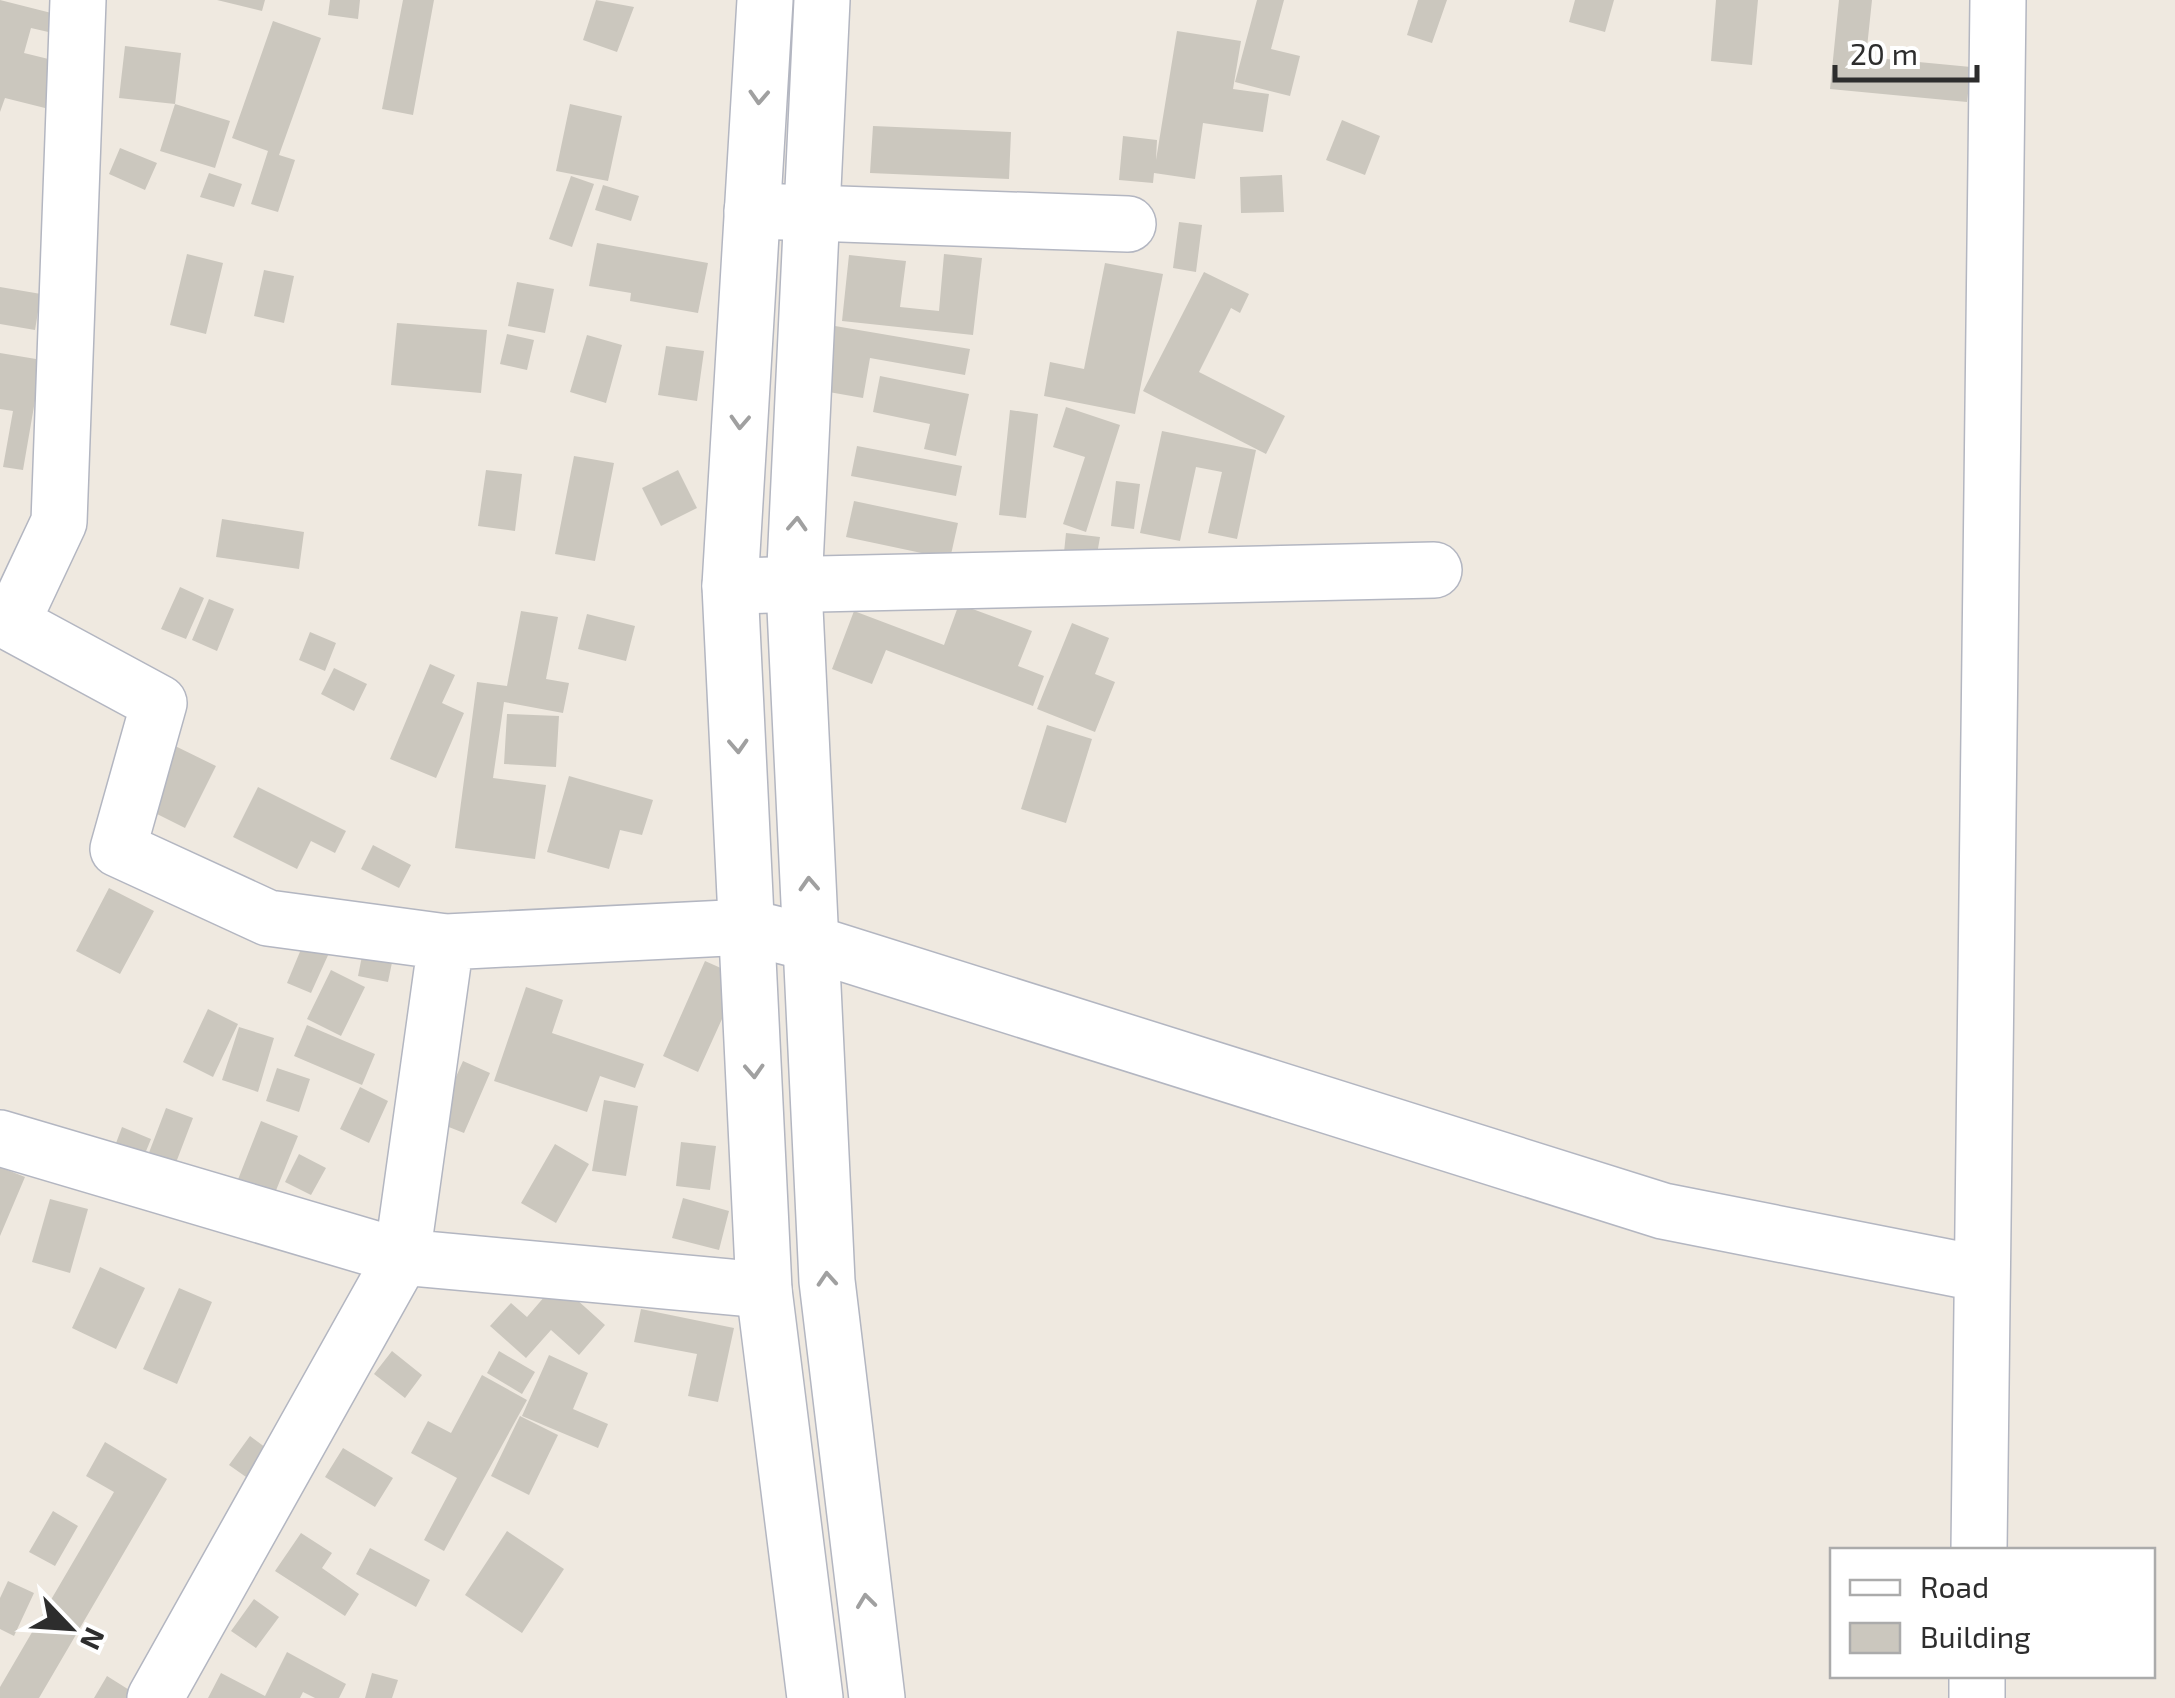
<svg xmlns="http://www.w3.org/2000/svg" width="2175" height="1698" font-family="'Exo 2',sans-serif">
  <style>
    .building { fill: #cbc7be }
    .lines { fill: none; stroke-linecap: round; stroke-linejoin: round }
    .minor-casing { stroke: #b3b6c1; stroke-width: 58 }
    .tertiary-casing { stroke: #b3b6c1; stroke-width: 58 }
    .minor { stroke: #fff; stroke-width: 55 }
    .tertiary { stroke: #fff; stroke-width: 55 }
    .oneway { stroke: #a0a0a0 }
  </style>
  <rect width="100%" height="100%" fill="#efe9e0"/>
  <path class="building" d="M0,0l75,19 -5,18 -39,-9 -7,25 53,13 -12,47 -60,-15 -5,14z
    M217,0h48l-3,11z
    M330,0h30l-2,19 -30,-4z
    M403,0h31l-21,115 -31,-6z
    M596,0l38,7 -17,45 -34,-12z
    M1257,0h27l-13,49 29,7 -10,40 -55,-14z
    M1418,0h29l-15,43 -25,-8z
    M1575,0h39l-9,32 -36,-10z
    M1716,0h42l-6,65 -41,-4z
    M1839,0h33l-6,57 105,10 -4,35 -137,-13z
    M273,21l48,17 -42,117 16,5 -17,52 -27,-8 17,-53 -36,-13z
    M1177,31l64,10 -8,48 36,5 -6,38 -60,-9 -8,56 -41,-6 -1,10 -34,-3 4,-44 34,4 -1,20z
    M125,46l56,7 -6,51 -56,-6z
    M175,104l55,17 -15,47 -55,-17z
    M570,104l52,12 -14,65 -52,-10z
    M1342,120l38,16 -15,39 -39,-15z
    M873,126l138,6 -2,47 -139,-6z
    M120,148l37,15 -12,27 -36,-16z
    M209,173l33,11 -8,23 -34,-10z
    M1282,175l2,37 -43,1 -1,-36z
    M571,176l23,8 -22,63 -23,-8z
    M603,185l36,11 -8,25 -36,-11z
    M1179,222l23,3 -6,47 -23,-4z
    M597,243l111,20 -10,50 -68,-12 1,-8 -42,-7z
    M187,254l36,9 -17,71 -36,-9z
    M944,254l38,4 -9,77 -131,-14 7,-66 57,6 -6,46 39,4z
    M1105,263l58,11 -28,140 -91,-18 6,-34 34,7z
    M264,270l30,6 -10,47 -30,-7z
    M1204,272l45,22 -9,19 -9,-5 -32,64 86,44 -19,38 -123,-63z
    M517,282l37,7 -9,44 -37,-7z
    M0,287l41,7 -6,36 -35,-6z
    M397,323l90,7 -6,63 -90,-8z
    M835,326l135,23 -5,26 -95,-17 -7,40 -40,-7z
    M507,334l27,6 -7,30 -27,-6z
    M587,335l35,10 -16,58 -36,-11z
    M666,346l38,5 -7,50 -39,-6z
    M0,353l42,7 -19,110 -20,-3 10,-56 -13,-2z
    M880,376l89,18 -13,62 -32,-7 6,-25 -57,-12z
    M1066,407l54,18 -34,107 -23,-8 22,-67 -32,-10z
    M1010,410l28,4 -12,104 -27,-3z
    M1162,431l94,19 -19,89 -29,-6 14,-61 -26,-5 -16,74 -40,-8z
    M857,446l105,20 -6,30 -105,-20z
    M574,456l40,7 -19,98 -40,-7z
    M486,470l36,4 -7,57 -37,-5z
    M678,470l19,38 -36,18 -19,-38z
    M1116,481l24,3 -6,45 -23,-3z
    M854,501l104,22 -8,36 -104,-22z
    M222,519l82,13 -5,37 -83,-12z
    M1066,533l34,4 -5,29 -32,-4z
    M180,587l24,11 -18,41 -25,-10z
    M209,599l25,10 -17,42 -25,-11z
    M959,604l73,27 -14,35 26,10 -11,30 -147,-56 -14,34 -40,-15 22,-58 90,34z
    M521,611l37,6 -12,62 23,4 -6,30 -59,-11 -11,76 53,7 -11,74 -80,-11 22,-166 30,4z
    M587,614l48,12 -9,35 -48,-12z
    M1072,623l37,15 -14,36 20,8 -20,50 -58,-23z
    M310,632l26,11 -11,28 -26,-11z
    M430,664l25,11 -13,28 22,10 -28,65 -46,-19z
    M334,668l33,16 -13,27 -33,-17z
    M507,714l52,2 -3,51 -52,-3z
    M1047,725l45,14 -26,84 -45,-14z
    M169,743l47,23 -31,62 -46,-23z
    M569,776l84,24 -11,35 -22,-5 -11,39 -62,-17z
    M258,787l88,44 -11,22 -24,-12 -14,28 -64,-32z
    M373,845l38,20 -12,23 -38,-19z
    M109,888l45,23 -34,63 -44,-23z
    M365,941l30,7 -7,34 -30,-6z
    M304,942l25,11 -18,40 -24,-10z
    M705,961l36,16 -43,95 -35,-16z
    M331,970l34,17 -24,49 -34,-17z
    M526,987l37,13 -11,33 92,31 -9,24 -35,-12 -13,36 -93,-31z
    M208,1009l30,15 -25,53 -30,-15z
    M307,1025l68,29 -13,31 -68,-29z
    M239,1027l35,11 -16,54 -36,-12z
    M463,1061l27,12 -26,60 -28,-11z
    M277,1068l33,11 -11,33 -33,-11z
    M360,1087l28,14 -19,42 -29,-14z
    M604,1100l34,6 -12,70 -34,-5z
    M166,1108l27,10 -32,84 -27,-10z
    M261,1121l37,15 -38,94 -36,-15z
    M122,1127l29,12 -25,61 -27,-11z
    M681,1142l35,4 -6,44 -34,-4z
    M555,1144l34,20 -33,59 -35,-20z
    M299,1154l27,14 -15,27 -26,-13z
    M0,1167l25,10 -25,59z
    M683,1198l46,13 -10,39 -47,-12z
    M50,1199l38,10 -18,64 -38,-11z
    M100,1267l45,21 -29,61 -44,-21z
    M557,1282l48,43 -26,30 -28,-25 -25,28 -36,-32 21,-23 16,14z
    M179,1288l33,14 -35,82 -34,-15z
    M641,1309l93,19 -16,74 -30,-6 9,-42 -63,-12z
    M392,1351l30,24 -17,23 -31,-24z
    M499,1351l36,21 -13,22 -35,-21z
    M549,1355l39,18 -15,36 35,15 -10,24 -76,-32z
    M482,1375l45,25 -83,151 -20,-11 33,-62 -46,-25 17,-32 23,12z
    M520,1416l38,19 -29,60 -38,-19z
    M250,1436l43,32 -20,28 -44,-31z
    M105,1442l62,37 -128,219h-39v-11l114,-195 -28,-16z
    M343,1448l50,30 -18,29 -50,-30z
    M53,1511l25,15 -23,40 -26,-14z
    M507,1531l57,38 -42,64 -57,-38z
    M301,1533l31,20 -10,15 37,26 -14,22 -70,-45z
    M370,1548l60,32 -14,27 -60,-33z
    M8,1581l26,12 -20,43 -14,-7v-31z
    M254,1599l25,18 -23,31 -25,-17z
    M287,1652l59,32 -7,14h-24l-12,-6 -3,6h-92l13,-25 44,23z
    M372,1673l26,7 -6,18h-27z
    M107,1676l35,22h-48z"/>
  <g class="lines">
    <g class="minor-casing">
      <path id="minor" d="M752,211l376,13
        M730,586l704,-16
        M0,617l159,86 -41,146 150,69 178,24 301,-15 64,16 852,268 319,63
        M12,622l47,-100 19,-522
        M0,1138l402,119 362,33
        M1979,1550l19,-1550
        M155,1698l247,-441 44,-315
        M1977,1698v-22"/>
    </g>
    <g class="tertiary-casing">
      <path id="tertiary" d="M765,0l-35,586 34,704 51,408
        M822,0l-28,587 33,694 50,417"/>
    </g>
    <use href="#minor" class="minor"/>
    <use href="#tertiary" class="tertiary"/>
  </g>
  <defs><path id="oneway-chevron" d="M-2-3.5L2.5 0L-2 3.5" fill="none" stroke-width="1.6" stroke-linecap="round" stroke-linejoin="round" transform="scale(2.5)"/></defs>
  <g class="oneway">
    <use href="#oneway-chevron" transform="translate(759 97) rotate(93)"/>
    <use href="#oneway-chevron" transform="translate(740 422) rotate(93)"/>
    <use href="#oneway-chevron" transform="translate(797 524) rotate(-87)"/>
    <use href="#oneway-chevron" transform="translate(738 746) rotate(87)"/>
    <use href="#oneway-chevron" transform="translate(809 884) rotate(-93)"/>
    <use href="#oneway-chevron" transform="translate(754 1071) rotate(87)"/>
    <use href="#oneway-chevron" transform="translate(827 1279) rotate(-94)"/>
    <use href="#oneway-chevron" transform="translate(866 1601) rotate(-97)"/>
  </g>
  <rect x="1830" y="1548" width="325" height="130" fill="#ffffff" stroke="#ababab" stroke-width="2.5"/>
  <rect x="1850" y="1580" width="50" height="15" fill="#ffffff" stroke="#ababab" stroke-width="2.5"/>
  <text x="1920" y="1598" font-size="30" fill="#2d2d2d">Road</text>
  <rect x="1850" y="1623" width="50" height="30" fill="#cbc7be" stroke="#ababab" stroke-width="2.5"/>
  <text x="1920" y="1648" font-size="30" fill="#2d2d2d">Building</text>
  <g transform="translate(70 1628) rotate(115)" stroke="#ffffff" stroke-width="8" paint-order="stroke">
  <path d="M0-8L18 38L0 25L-18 38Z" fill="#2d2d2d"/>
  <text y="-15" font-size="28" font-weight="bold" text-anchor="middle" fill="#2d2d2d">N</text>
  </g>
  <path d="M1835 65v15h142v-15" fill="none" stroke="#2d2d2d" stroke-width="5"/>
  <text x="1850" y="65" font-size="30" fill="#2d2d2d" stroke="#ffffff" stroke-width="8" paint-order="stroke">20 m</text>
</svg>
